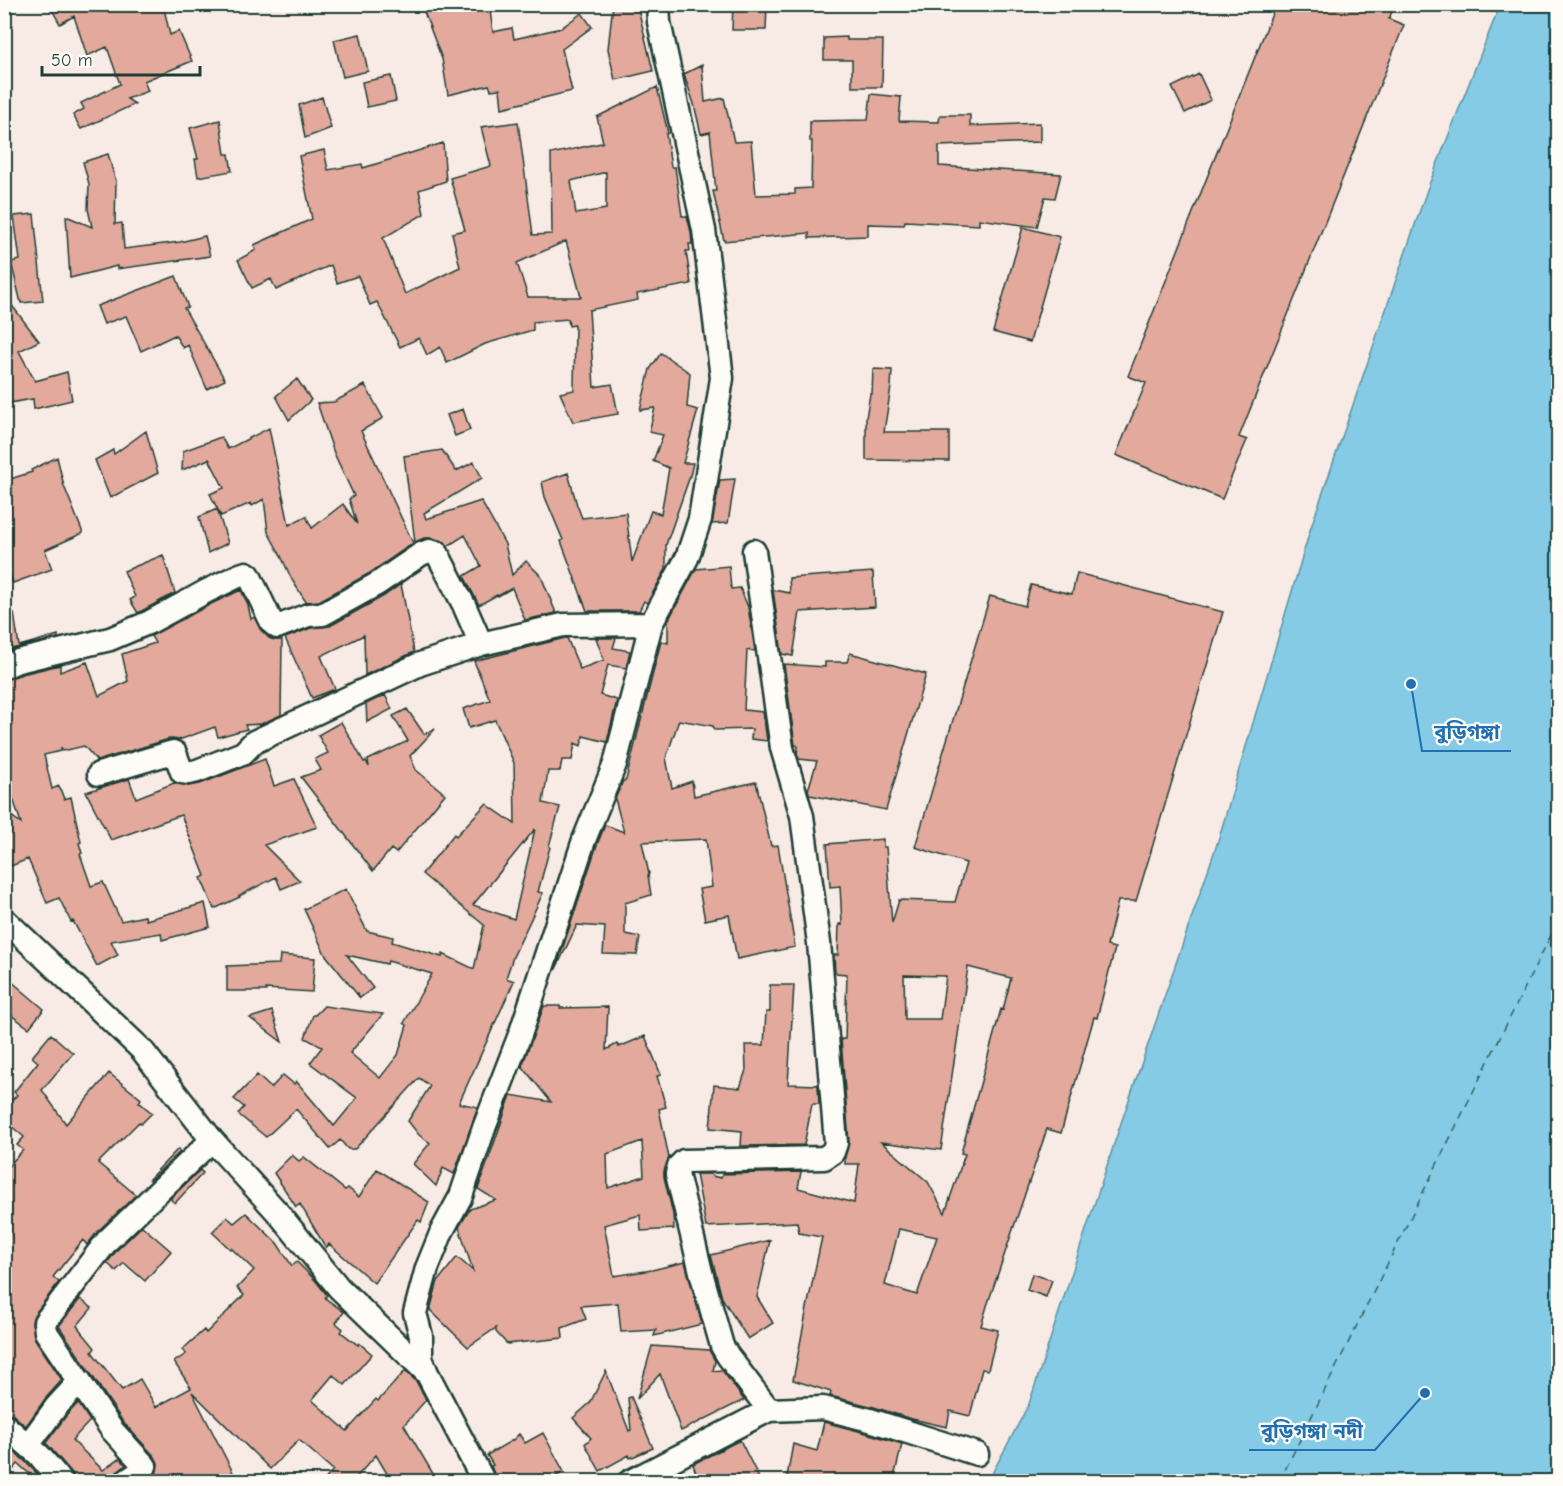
<svg xmlns="http://www.w3.org/2000/svg" width="1563" height="1486" font-family="'Comic Neue','Noto Sans Bengali',sans-serif">
  <style>
    .water { fill: #85cbe6; stroke: #5c929f; stroke-width: 1.5 }
    .lines { fill: none; stroke-linecap: round; stroke-linejoin: round }
    .ferry { stroke: #386060; stroke-width: 1.5; stroke-dasharray: 8 6; stroke-linecap: butt }
    .building { fill: #e2a99c; stroke: #1f3d34; stroke-width: 1.5; fill-rule: evenodd }
    .minor-casing { stroke: #1f3d34; stroke-width: 27 }
    .minor { stroke: #fdfcf7; stroke-width: 22 }
    .leader { fill: none; stroke: #1f6fb2; stroke-width: 2 }
    .callout-dot { fill: #1f6fb2; stroke: #fdfcf7; stroke-width: 2 }
    .callout-label { font-size: 20px; text-anchor: middle; font-weight: bold; fill: #1f6fb2; stroke: #fdfcf7; stroke-width: 4.5; stroke-linejoin: round; paint-order: stroke }
  </style>
  <rect width="100%" height="100%" fill="#f8ebe5"/>
  <filter id="ink" filterUnits="userSpaceOnUse"><feTurbulence type="fractalNoise" baseFrequency=".0167" numOctaves="2"/><feDisplacementMap in="SourceGraphic" scale="12" xChannelSelector="R" yChannelSelector="G"/><feConvolveMatrix kernelMatrix="1 2 1 2 8 2 1 2 1" color-interpolation-filters="sRGB"/></filter>
  <g filter="url(#ink)">
    <path class="water" d="M1500,5h58v1476h-570l41,-77 90,-275 99,-288 93,-314 116,-337z"/>
    <g class="lines">
      <path class="ferry" d="M1279,1482l279,-561"/>
    </g>
    <path class="building" d="M49,4h114l7,31 9,-4 13,30 -48,20 4,10 -21,8 8,5 -54,25 -8,-14 11,-6 -3,-6 39,-19 -13,-37 -20,9 -13,-40 -14,8z
      M421,4h68l4,28 19,-4 2,11 47,-11 21,-15 10,14 -30,22 10,42 -70,17 -2,-19 -9,1 -2,-5 -41,10 -6,-36z
      M613,4h24l16,67 -38,9 -7,-31z
      M733,4h34l-1,26h-34z
      M1276,4h119l-6,15 15,6 -165,412 8,3 -25,59 -106,-44 30,-72 -18,-7z
      M360,34l8,37 -25,6 -9,-37z
      M847,37v3h36l-1,47h-30v-27h-28v-22z
      M702,65l3,37 19,-4 10,44 17,-1 5,54 39,-1v-5l16,-1 1,-47h-2v-20l58,-1 3,-26 30,3 -2,24 40,1 1,-7h30v11l70,-3v19l-101,4v20l122,8 -6,24 -10,-1 -8,30 -58,-8v6l-74,-4 -1,4 -36,-1v12l-59,2v-5l-85,8 -11,-50h3l-6,-59 -9,2 -7,-30 -10,-30z
      M1199,74l12,26 -26,13 -13,-26z
      M391,76l5,25 -29,6 -5,-25z
      M657,87l11,46 -2,1 5,33h4l7,49h5l4,16 1,12h-3l1,7h-4l5,33 -54,10 1,6 -49,10 5,77 18,-3 6,30 -45,8 -13,-29 14,-3 1,-65 -6,1 -1,-7 -35,3v8l-48,14 -38,19 -7,-16 -13,8 -8,-17 -19,9 -23,-45 -7,3 -12,-29 -21,7 -6,-18 -55,25 -5,-11 -19,9 -14,-28 18,-10 -2,-5 58,-26 -13,-63 25,-6 4,20 34,-6 1,4 80,-25 3,38 -27,9 5,24 -41,24 22,56 55,-27 -8,-34 13,-3 -15,-52 41,-12 -10,-39 37,-5 15,113 19,-1 -1,-80 50,-11 2,-1 -6,-25zM606,172v37l-30,5 -5,-33zM566,241l15,56h-53l-11,-34z
      M322,97l9,31 -26,10 -6,-33z
      M220,120l5,34h4l3,17 -34,6 -3,-18h3l-8,-31z
      M108,154l8,28 -1,42 7,-1 2,26 56,-7 25,-6 5,20 -93,13v-3l-47,12 -4,-62 26,11 -4,-18 1,-25 -6,-22z
      M34,214l9,87 -22,2 -10,-41 9,-2 -6,-44z
      M1023,227l37,10 -30,105 -37,-10z
      M176,276l12,31 -4,1 41,72 -18,9 -19,-44 -5,3 -8,-13 -34,16 -15,-35 -22,8 -7,-18z
      M4,295l35,46 -20,10 16,30 32,-9 5,28 -38,9 -1,-10 -29,5z
      M661,353l29,20 -3,34 11,3 -15,53h10l-3,13 -24,69v24l-19,34 -3,-2 -5,10h-52l-26,-70 2,-1 -18,-43 -3,-15 26,-9 9,32 5,13 44,-5 6,49 19,-51 10,3 8,-46 -16,-7 10,-26 -14,-3 6,-24 -15,2 10,-41z
      M873,369l19,1 -1,17 -7,45h65v29l-83,-1v-42l4,-24h2z
      M297,379l14,21 -22,20 -13,-24z
      M365,385l18,33 -22,13 52,112 -43,30 -51,28 -13,1 -14,-22 -11,-24 -13,-24 -4,-33 -12,7 -1,-3 -30,13 -11,-22 14,-6 -15,-29 -27,11 1,-19 38,-14 7,12 41,-21 20,97 17,-9 6,12 31,-24 14,20 -8,-25 5,-3 -20,-43 -17,-50 17,-1z
      M463,409l7,21 -15,6 -8,-21z
      M146,431l12,42 -48,25 -15,-38 18,-10 1,4z
      M442,450l14,21 18,-9 8,16 -58,35 2,6 55,-18 24,43 7,31 14,-14 15,15 15,37 -31,7 -13,-32 -14,8 -1,-1 -18,10 -15,-29 17,-10 -16,-31 -17,11 -3,-4 -13,-4h-8l-9,4 -11,-86z
      M57,457l7,29 19,47 -38,17 7,19 -39,14 -9,-25v-77l28,-9 -1,-2z
      M735,479l-7,44 -16,1 8,-44z
      M217,509l11,34 -20,10 -9,-36z
      M163,555l12,38 -37,20 -8,-13 5,-3 -11,-26z
      M729,566l2,23 9,-1 8,19 7,44 -8,-1 -3,60 19,2 4,29 -16,-2 1,-10 -38,1 -1,-4 -34,-6 -13,38 6,30 20,-7 2,15 62,-14 15,64 7,-1 17,102 -58,12 -8,-44 -24,5 -6,-31 13,-2 -6,-48 -64,3 7,32 -1,1 3,20 -26,8v31l15,3 -3,18 -34,-1 2,-27 -28,-2 -22,46 42,-126 8,-20 19,7 -9,-33 8,-18 3,-1 35,-139 7,2v-22l28,-52z
      M873,572l2,35 -75,5 -7,44 -11,-2 -9,-64 17,3 -1,-15z
      M1077,573l146,39 -87,289h-18l-11,45 8,2 -18,70 -3,-1 -33,116 -14,-4 -60,177 -6,20 17,4 -10,40 -6,-1 -12,47 -20,-5 -3,16 -39,-9 -34,-11 -44,-11 1,-4 -38,-12 15,-77 14,-66 -23,-4 -2,-11 -91,5 -10,-53h15l1,2 9,2 1,-4 79,-2 -3,16 56,15 5,-39h-14v-7l4,-15 -8,-103h4l2,-65 -12,-1 -1,-18h4l1,-31 3,1 -2,-39 -10,1 -3,-43 56,-5v8h3l6,76 7,-23 56,2 11,-39 -51,-16 75,-251 35,10 6,-21 41,9zM968,967l43,11 -8,32 -2,-1 -40,144 4,1 -20,59 -17,-31 -47,-40 60,8zM904,975l42,1 -6,43h-35zM899,1229l38,8 -20,58 -32,-10z
      M401,584l13,68 -49,23 -1,-40 -43,21 14,33 -23,9 -27,-60 26,-10 19,-2 54,-30z
      M241,590l7,15 3,14 3,-2 6,12 9,9 5,2h8l-1,75 -20,9 -16,1 2,4 -29,8 -3,-10 -36,13 -10,-1 -72,22 -13,-15 -21,5 -2,-4v4l-17,4 8,34 7,-3 5,13 7,-2 10,45 -2,1 3,10 -2,1 11,32 12,-4 18,39 24,-5 1,4 59,-17 5,24 -48,13 -1,-7 -50,8 7,14 -21,11 -24,-45 -2,1 -12,-24 -12,5 -19,-44 -17,7 -7,-18v-37l17,12 -17,-52v-47l3,-1 -3,-18v-25l18,-6 38,-9v7l27,-10 12,34 29,-15 -6,-27 33,-11 -4,-7 60,-32z
      M14,613l5,33 39,-11v3l-43,10 -11,4v-38z
      M565,638h2l13,31 24,-9 -8,-22h20l-3,10 17,3 -4,17 -18,-3 -8,30 17,5 -10,42 -24,-6 -2,10 -6,-3 -3,17h-10l-2,11h-12l-5,32 17,4 -11,39 1,1 -12,45 5,1 -30,64 -7,21 8,3 -55,122 19,4 -24,67 -11,-6 -7,18 -23,-22 17,-21 -11,-8 -11,-14 22,-35 -11,-8 -64,71h-7l-8,-9 -10,9 -34,-40 -30,28 -28,-23 6,-7 -10,-8 23,-24 14,13 12,-13 11,9 2,-3 38,45 23,-28 -47,-35 12,-16 -17,-9 8,-23h2l9,-9 59,8 -33,39 30,25 18,-23 9,-30 -3,-2 28,-49 -44,-13 -1,3 -40,-9 26,33 -13,10 -35,-44 -21,-45 42,-20 21,42 26,6 -1,5 50,15 1,-3 31,15 10,-44 -62,-51 32,-40 2,2 30,-32 29,20 -1,-61 -19,-43 -26,8 -6,-19 27,-9 -16,-39zM535,829l-21,90 -41,-14 57,-70z
      M850,653l76,21 -40,136 -76,-15 -2,-5 9,-29 -18,-2 -2,-6 1,-7 -3,-1 -11,-81 41,3v-5h22z
      M385,695l7,14 -25,13 -1,-18z
      M407,709l17,25 11,-5 -25,27 6,14 29,24 -49,59 -5,-4 -18,22 -72,-94 20,-7 -6,-11 13,-6 -10,-18 23,-13 23,40 2,-1 3,6 -1,-7 40,-19 -15,-25z
      M265,759l9,27 20,-7 23,48 -53,18 36,36 -19,8 -5,-12 -37,19 1,1 -26,12 -13,-31 4,-2 -24,-61 -70,25 -25,-48 43,-13 7,19 38,-15 14,3 12,-2z
      M280,955l35,3 -3,34 -46,-3v2h-39v-25l52,-2z
      M4,975l40,34 -15,19 -25,-18z
      M770,985h24l-6,99 30,1 1,19h-7l-8,41 -63,1 1,-15 -32,-3 4,-43 26,3 6,-18 -1,-25h19l2,-33h4z
      M544,1006h16v2l48,-1 -2,43 11,-6 2,3 26,-11 16,39 -4,1 9,31 -7,2 10,49 -5,13v6l9,37 1,15 -33,2 -1,-16 -36,10 10,51 38,-6 33,-8 17,62 -48,12 2,-6 -35,2 -3,-29 -37,3 5,13 -24,9 1,10 -56,6 -11,-12v-4l-28,19 -38,-37 8,-29 19,-24 16,14 -14,-44 11,-18 26,-9 -18,-11 33,-94 40,7 -29,-36zM642,1141l2,35 -36,12 -1,-34z
      M272,1011l10,31 -32,-24z
      M51,1034l22,19 -31,37 24,34 43,-51 32,26 -2,3 13,11 -11,11 -2,-2 -41,41 38,32 -38,36 -11,14 -4,-5 -30,37 6,5 -25,33 -2,8 3,16 27,41 -17,19 -19,27 -14,-12 -8,-2v-241l19,-21 -6,-5 7,-8 -20,-17v-12l13,-13 -3,-3 24,-30 -6,-5z
      M178,1149l2,3 -30,28 -1,-1z
      M292,1155l7,6 5,-4 41,33 3,-2 11,9 18,-28 52,33 -8,20 -3,-2 -44,63 -45,-39 -3,4 -26,-44 -4,3 -22,-34z
      M200,1170l3,3 -28,30 -5,-4z
      M246,1213l31,30 15,23 5,-4 18,18 12,15 -2,3 19,14 -8,11 7,6 -2,3 17,13 1,-2 13,11 -27,31 -12,-10 -21,25 35,31 29,-32 2,2 27,-30 11,10 10,19 -22,25 34,57h-46l-16,-27 -24,27h-29l10,-12 -34,-30 -29,29 -78,-77 46,90h-88l7,-11 1,-8 -3,-6 -32,-35 -64,-96 21,-27 12,9 -15,18 18,22 -3,4 30,38 18,-11 16,28 35,-19 -17,-26 12,-8 -4,-4 22,-20 2,3 38,-38 -7,-7 17,-18 -23,-22 -1,1 -18,-17 15,-15 7,6z
      M142,1226l29,25 -26,30 -21,-18 -8,8 -9,-8 10,-13z
      M770,1240l-13,57 16,26 -25,16 -26,-41 -11,-43z
      M1032,1274l20,6 -6,17 -19,-7z
      M652,1346l57,4 6,11 -2,10 9,-1 22,30 -63,31 -21,-57 -23,25z
      M606,1371l23,60 2,-1 -3,-32 3,-1 22,51 -23,10 -1,-3 -29,16 -15,-27 6,-6 -18,-20 17,-15z
      M78,1403l12,18 -18,19 31,30 17,-12 6,7 -13,11 -1,6h-35l-5,-9 -26,-30 20,-27z
      M824,1422l42,11 36,11 -9,38h-107l7,-38 24,7z
      M543,1433l21,39 -18,10h-49l-6,-16 2,-1 -6,-10 26,-15 6,-6 6,9z
      M740,1440l21,42h-62l-6,-18z
      M4,1443l25,22 15,17h-5l-21,-18 -14,16z"/>
    <g class="lines">
      <g class="minor-casing">
        <path id="minor" d="M754,551l28,197 20,68 17,127 17,200 -3,9 -9,6 -140,3 -5,5 -2,8 25,102 20,70 6,10 41,54
          M4,667l14,-6 92,-22 40,-17 55,-30 35,-17 6,-2 3,2 23,48 5,4 31,-12 15,-1 54,-30 44,-30 8,-3 8,2 27,52 17,39
          M99,774l74,-22 2,1 7,19 7,1 8,-2 46,-18 11,-11 166,-78 61,-20 82,-19 88,-1
          M4,919l138,131 70,90 68,75 59,73 87,84
          M4,1425l35,30 23,27
          M28,1445l28,-38 24,-26
          M125,1482l18,-12 2,-4 -33,-36 -66,-98 -1,-10 62,-81 105,-101
          M484,1482l-57,-109 -6,-15v-22l-6,-23 12,-45 15,-37 19,-35 23,-68 37,-96 63,-192 31,-76 36,-140 36,-66 13,-39 22,-141 -18,-148 -45,-208 -1,-18
          M629,1482l140,-72 54,-2 47,12 107,34"/>
      </g>
      <use href="#minor" class="minor"/>
    </g>
  </g>
  <path class="leader" d="M1411 684L1422 751H1511M1425 1393L1375 1450H1249"/>
  <g class="callout-dot">
    <circle cx="1411" cy="684" r="6"/>
    <circle cx="1425" cy="1393" r="6"/>
  </g>
  <g class="callout-label">
    <text x="1467" y="739">বুড়িগঙ্গা</text>
    <text x="1312" y="1438">বুড়িগঙ্গা নদী</text>
  </g>
  <rect width="1563" height="1486" fill="none" stroke="#fdfcf7" stroke-width="24"/>
  <rect x="12" y="12" width="1539" height="1462" fill="none" stroke="#1f3d34" stroke-width="2" filter="url(#ink)"/>
  <path d="M42 66v9h158v-9" fill="none" stroke="#1f3d34" stroke-width="3"/>
  <text x="51" y="66" font-size="18" fill="#1f3d34" stroke="#fdfcf7" stroke-width="4.5" paint-order="stroke">50 m</text>
</svg>
